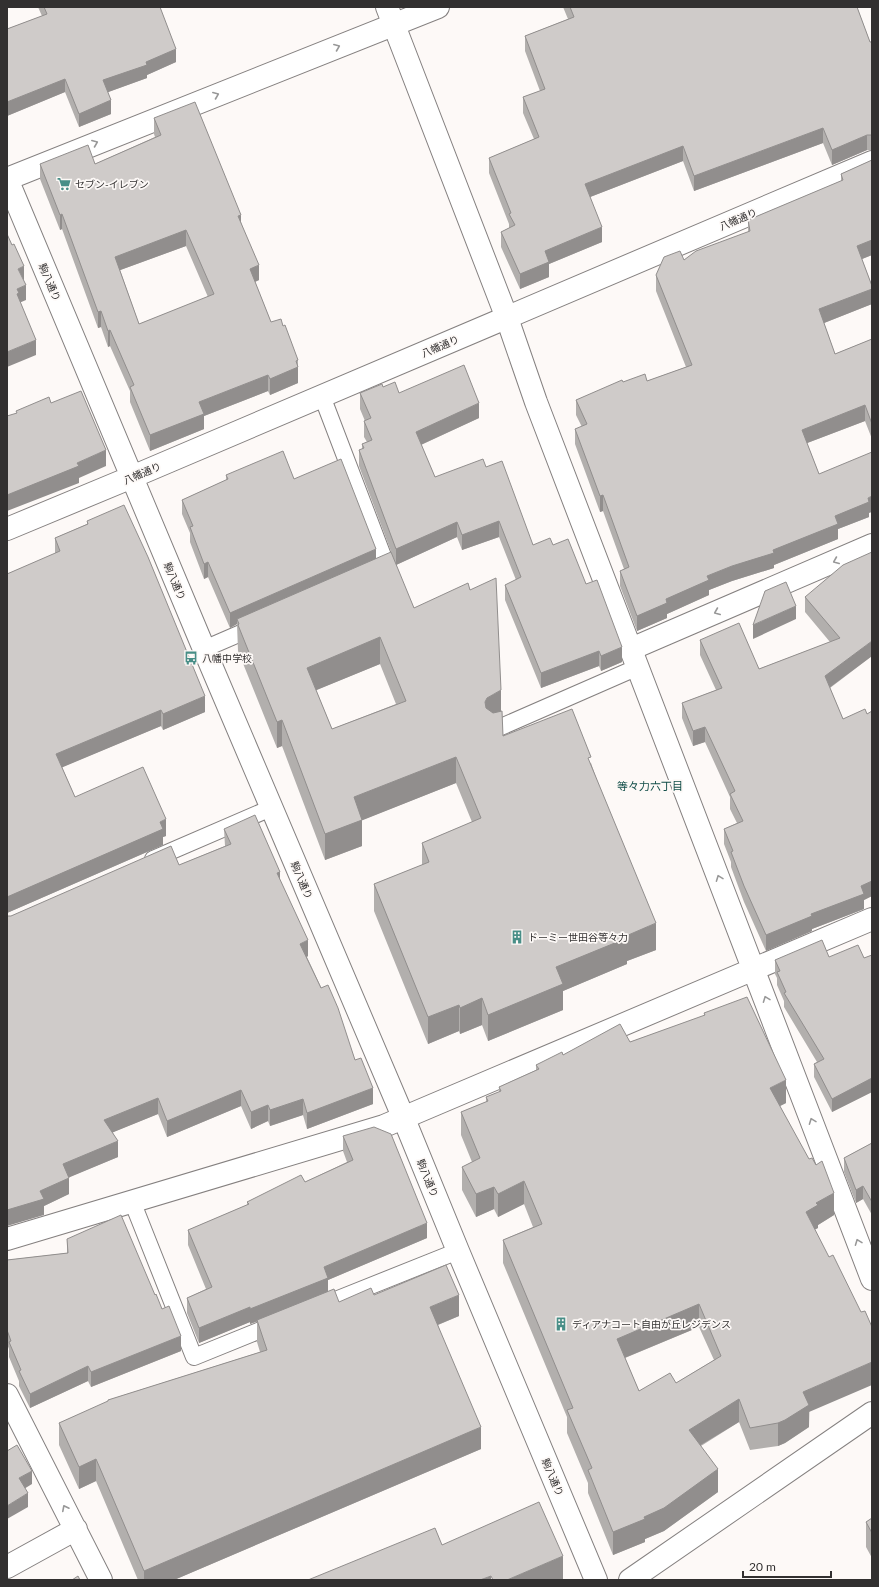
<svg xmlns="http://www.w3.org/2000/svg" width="879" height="1587" font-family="Lato,'Noto Sans JP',sans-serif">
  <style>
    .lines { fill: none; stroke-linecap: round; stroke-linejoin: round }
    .lane-casing { stroke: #858180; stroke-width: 18 }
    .street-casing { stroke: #858180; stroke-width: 24 }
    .secondary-casing { stroke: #858180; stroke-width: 24 }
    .lane { stroke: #fff; stroke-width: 16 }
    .street { stroke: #fff; stroke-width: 22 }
    .secondary { stroke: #fff; stroke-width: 22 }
    .wall { fill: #b2afad; fill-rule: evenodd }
    .shaded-wall { fill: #918e8d }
    .building { fill: #cfcbc9; stroke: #918e8d; fill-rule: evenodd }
    .oneway { stroke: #989898 }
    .labels { text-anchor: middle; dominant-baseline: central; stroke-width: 3.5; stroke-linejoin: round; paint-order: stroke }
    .poi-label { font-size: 10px; fill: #323030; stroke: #fdf9f7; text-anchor: start }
    .street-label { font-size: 10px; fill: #323030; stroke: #fdf9f7 }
    .neighbourhood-label { font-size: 11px; fill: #114d48; stroke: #fdf9f7 }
  </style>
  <rect width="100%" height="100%" fill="#fdf9f7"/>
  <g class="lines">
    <g class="lane-casing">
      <path id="lane" d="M322,396l66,173 -7,3
        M204,649l53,-23
        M494,730l144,-63
        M153,859l118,-51
        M132,1201l62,156 84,-34
        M318,1307l140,-56"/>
    </g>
    <g class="street-casing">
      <path id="street" d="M387,7l120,311 29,84 336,877
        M7,179l431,-172
        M631,649l241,-104
        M7,1239l377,-113 488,-207
        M7,1395l94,185
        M7,1567l69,-38
        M630,1580l242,-167"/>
    </g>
    <g class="secondary-casing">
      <path id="secondary" d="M7,179l197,470 200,470 54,132 138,329
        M7,529l125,-52 740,-315"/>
    </g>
    <use href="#lane" class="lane"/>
    <use href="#street" class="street"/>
    <use href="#secondary" class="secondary"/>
  </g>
  <path class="wall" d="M38,7h122l16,55 -29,13v3l-39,14 3,22 -32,13 -14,-35 -58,24v-87l35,-13z
    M563,7h294l13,35h2v108h-5l-35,15 -9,-22 -129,48 -11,-30 -93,36 12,45 -53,22v13l-29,12 -19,-42v-15l8,-4v-4l-20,-51v-15l45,-19 -11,-26v-16l17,-6 -15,-40v-15l43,-17z
    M154,118l87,104 18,58 -4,2 16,40 27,38v23l-28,12 -2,-4 -64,25v13l-54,22 -20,-49v-11l-20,-45 -2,1 -7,-20 -3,1 -36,-99 -2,1 -20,-51v-15h55l60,-27 -1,-3zM186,246l22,51 -69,27 -19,-54z
    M872,160v95l-10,4 10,27v18l-48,19 11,31 37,-15v100l-7,-18 -58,22 12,31 50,39v4l-31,12v10l-64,26v3l-42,13 -23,9v5l-42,19v4l-30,13 -17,-45v-15l4,-2 -21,-58 -3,1 -25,-68v-15l7,-2 -6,-12v-15l47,-18 24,-1 39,-14 -30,-76v-16l28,-15 64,-28v-12l93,-39v-7z
    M383,387l16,6 80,25 -58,27 14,32 51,-10 47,78h20l33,39 36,78 -21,9 -2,-5 -58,22 -36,-88v-15l11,-5 -17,-43 -37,13 -5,-13 -61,28 -37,-99v-16l3,-1v-5l5,-2 -3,-5v-16h1l-5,-12v-16z
    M226,475l68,4 82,79 38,50 87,103 2,25 88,27 65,187 -29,11v3l-64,27v19l-75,31 -6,-16 -22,9 -1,-3 -31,13 -54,-133v-27l48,-19v-22l50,-21 -16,-39 -94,37v26l-37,14 -43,-114 -5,2 -39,-97 -1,-27 -7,4 -22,-51 -4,2 -14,-37v-9l-8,-19v-14l44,-20zM380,664l16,40 -64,25 -16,-39z
    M87,521l118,191 -42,18 -2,-4 -99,41 13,30 91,39 -3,1v8l-156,68v-339l48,-20v-16l32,-14z
    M805,597l67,59 -42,32 13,31 24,-5 5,-3v185l-8,4v9l-52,20v2l-46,20 -22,-49 -13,-35v-5l-7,-18v-15l13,-6 -7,-14v-12l-25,-55 -12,4 -11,-28v-15l34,-13 -16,-35v-15l59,29 71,-27 -25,-30z
    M224,829l56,51 28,76 -1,1 48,103 18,44 -66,25 -4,-14 -33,11 -2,-5 -17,8 -10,-23 -74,31 -9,-23 -45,18 5,25 -49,20v17l-25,12v9l-33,-299 168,-51 46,-19z
    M872,955v137l-40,20 -18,-35v-13l3,-2 -33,-55v-6l-7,-16v-7l-2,-4v-14l54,-3 35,1z
    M704,1013l82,90 -6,3 54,109 -16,10v3l-3,1 -6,198 -24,16 -7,3 -28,4 -11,-28 -38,24 17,46 -54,39 -19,8v3l-32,13 -25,-62v-10l-21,-50v-16l-64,-154v-23l30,-13 -9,-23 -26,13 -4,-8 -18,8 -14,-27v-23l10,-5 -11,-27v-23l25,-10v-5l13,-5v-5l37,-17v-5l27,-10 67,-13 74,-26zM699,1327l15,33 -38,23 -37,8 -14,-33z
    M343,1136l84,102 -99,42v12l11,10 35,-7 85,21 -21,9 43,124 -307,131h-36l-42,-99 -17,8 -20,-44v-22l49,-21v-2l152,-48 -3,-10v-20l-7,2v-2l-51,21 -12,-30v-15l19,-9 -18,-44v-15l59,-25v-3l58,-20 42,-20 -4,-11z
    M872,1143v72l-9,-16 -7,4 -12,-31v-14z
    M67,1239l88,56 7,14 19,42 -90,36 -3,-6 -58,27 -11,-22v-5l-10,-24v-8l-2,-5v-84l60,-7z
    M872,1518v40l-6,-11v-25z"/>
  <path class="shaded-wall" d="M176,49v13l-29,13v3l-44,16v-14z
    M65,79v13l-58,24v-14z
    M111,100v14l-32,13v-13z
    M823,128v15l-129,48v-15z
    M867,135v15l-35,15v-15z
    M683,146v15l-98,38v-15z
    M62,214v15l-2,1v-15z
    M241,215v15l-3,-14z
    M602,227v15l-53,22v13l-29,12v-15l25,-23z
    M186,230v16l-71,26v-15z
    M872,240v15l-15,6v-15z
    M259,265v15l-9,4v-15z
    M24,266v15l-6,-12z
    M26,285v15l-7,3 -2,6v-20z
    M872,289v15l-53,21v-16z
    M101,311v16l-3,1v-16z
    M110,330v16l-2,1v-16z
    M36,340v15l-29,12v-15z
    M298,367v16l-28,12v-16z
    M268,375v16l-64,25v13l-54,22v-16l49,-33z
    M479,403v15l-63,29v-15z
    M865,405v16l-63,24v-15z
    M106,450v16l-27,12v5l-72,28v-16l70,-32z
    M603,495v16l-3,1v-16z
    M872,496v16l-3,1v4l-31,12v10l-64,26v3l-42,13 -23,9v5l-42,19v4l-30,13v-15l29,-17 41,-23 66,-26 62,-34z
    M499,521v16l-37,13v-15z
    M457,522v15l-61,28v-16z
    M376,549v15l-139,55v5l-7,4v-15z
    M208,562v15l-4,2v-15z
    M796,606v13l-43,20v-14z
    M380,637v27l-73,30v-26z
    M872,641v15l-47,35v-15z
    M622,647v15l-21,9v-15z
    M599,651v15l-58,22v-15z
    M501,690v27l-14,7 -2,-22 2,-4z
    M205,696v16l-42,18v-16z
    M161,710v16l-105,44v-16z
    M282,720v26l-5,2v-26z
    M705,727v15l-12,4v-15z
    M456,757v26l-98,39 4,-2v26l-37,14v-26l29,-37z
    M166,819v17l-3,1v8l-156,68v-16z
    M280,872v16l-3,-15z
    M872,881v15l-8,4v9l-52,20v2l-46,20v-16l45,-21 50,-28z
    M656,923v27l-29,11v3l-64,27v19l-75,31v-26l68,-48 70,-31z
    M308,940v16l-8,4v-16z
    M482,998v27l-22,9v-26z
    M459,1005v26l-31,13v-27z
    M872,1078v14l-40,20v-13z
    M786,1080v23l-16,8v-23z
    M373,1088v16l-66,25v-16z
    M241,1090v16l-74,31v-16z
    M158,1098v16l-54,22v-16z
    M303,1099v16l-33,11v-16z
    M268,1105v16l-17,8v-17z
    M118,1141v16l-55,23v-16z
    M69,1178v16l-25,12v9l-37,11v-16l33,-19z
    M524,1181v23l-26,13v-23z
    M863,1186v13l-7,4v-13z
    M494,1187v22l-18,8v-23z
    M834,1193v22l-16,10v3l-12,6v-22l10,-9z
    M427,1223v15l-99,42v13l-78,31v-15l74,-42z
    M459,1295v21l-29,12v-21z
    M699,1304v23l-82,34v-22z
    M250,1307v15l-51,21v-15z
    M181,1336v15l-90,36v-15z
    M872,1362v23l-63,27v15l-24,16 -7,3v-23l25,-31z
    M88,1366v15l-58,27v-14z
    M739,1399v23l-50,30v-22z
    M481,1427v22l-307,131h-30v-9z
    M96,1459v22l-17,8v-22z
    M718,1469v23l-54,39 -19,8v3l-32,13v-23l31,-15z
    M32,1471v13l-13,8v-14z
    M28,1493v14l-21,12v-13z
    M563,1556v24h-56z
    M491,1576v4h-11z"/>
  <path class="building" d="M44,7h116l16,42 -30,13 1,3 -44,15 8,20 -32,14 -14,-35 -58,23v-73l40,-15z
    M570,7h287l13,35h2v93h-5l-35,15 -9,-22 -129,48 -11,-30 -98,38 17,43 -57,24 4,11 -29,12 -19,-42 14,-7 -6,-11 2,-1 -22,-55 50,-21 -16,-40 22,-8 -20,-53 49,-19z
    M195,102l46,113 -3,1 21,49 -9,4 21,53 10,-3 2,7 2,-1 13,35 -2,1 2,6 -28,12 -2,-4 -69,27 5,12 -54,21 -20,-48 4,-2 -24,-55 -2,1 -7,-20 -3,1 -36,-98 -2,1 -20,-51 48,-19 7,19 66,-29 -7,-17zM186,230l28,64 -75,30 -24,-67z
    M872,160v80l-15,6 15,40v3l-53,20 16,45 37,-15v85l-7,-19 -63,25 17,44 53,-22v44l-4,2 1,4 -34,14 3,8 -65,26 1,3 -42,13 -25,10 2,4 -43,19 1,4 -30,13 -17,-45 9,-4 -26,-72 -3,1 -25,-67 12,-5 -11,-24 46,-20 1,2 22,-8 2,7 45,-16 -36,-90 8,-18 16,-6 4,9 12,-9 54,-20 -2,-11 95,-40 -2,-6z
    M7,234l5,11 2,-1 10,22 -6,3 8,16 -9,4 2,4 -2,1 19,46 -29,12z
    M464,365l15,38 -63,29 19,45 48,-18 3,8 16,-6 31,84 17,-7 3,7 15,-6 18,45 11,-4 25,67 -21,9 -2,-5 -58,22 -36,-88 16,-8 -22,-56 -37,14 -5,-13 -61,27 -37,-99 5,-2 -2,-4 10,-4 -8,-19 7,-3 -11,-25 22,-9 1,3 12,-5 4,11z
    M81,391l25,59 -29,13 2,3 -72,29v-79l10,-3 -1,-2 33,-14 2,6z
    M283,451l11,28 47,-20 35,90 -146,64 -22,-51 -4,2 -14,-37 3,-1 -11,-26 46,-21 -2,-4z
    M124,505l24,52 57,139 -42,18 -2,-4 -105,44 19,43 68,-30 23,52 -6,3 3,7 -156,68v-323l53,-23 -5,-13 33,-14 -1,-3z
    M391,552l23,56 54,-25 2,7 26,-12 5,112 -14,8 -2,4 1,6 7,5 9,-2 1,25 69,-27 19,48 -3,1 68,165 -30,13 1,2 -71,29 7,17 -75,31 -6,-17 -22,10 -1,-3 -31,12 -54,-133 55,-22 -7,-19 59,-25 -25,-61 -102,40 8,23 -37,14 -43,-114 -5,2 -39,-97 1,-1 -2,-5zM380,637l26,64 -74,28 -25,-61z
    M872,552v89l-47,35 18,43 22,-10 2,5 5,-3v170l-11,5 3,8 -53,20 1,2 -46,19 -22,-49 -13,-34 2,-1 -9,-22 19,-8 -13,-27 5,-3 -30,-64 -12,4 -11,-28 40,-15 -22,-48 39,-17 20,46 81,-31 -35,-41 38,-32z
    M786,582l10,24 -43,19 12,-34z
    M255,815l25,57 -3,1 31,67 -8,4 21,44 7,-3 10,23 17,52 6,-2 12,30 -66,25 -4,-14 -33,11 -2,-5 -17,7 -10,-22 -74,31 -9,-23 -54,22 14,21 -55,23 6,14 -29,13 4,8 -37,11v-294h4l160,-70 8,19 52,-21 -7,-15z
    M822,940l7,17 29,-12 6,13 8,-3v123l-40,21 -18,-35 10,-5 -40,-66 2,-1 -9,-20 3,-1 -5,-11z
    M747,997l39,83 -16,8 39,71 3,-1 4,7 6,-4 12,32 -18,10 2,2 -12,7 23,45 4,-2 28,57 4,-1 7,16v35l-69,30 6,13 -24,15 -7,3 -28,5 -11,-29 -50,31 29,39 -54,39 -20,9 1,2 -32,13 -25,-62 4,-2 -25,-58 6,-2 -70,-168 39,-16 -18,-43 -26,13 -4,-7 -18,7 -14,-27 18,-9 -19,-46 27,-11 -2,-4 15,-6 -2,-4 40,-18 -3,-4 26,-13 1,3 57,-31 10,18 75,-27 -1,-2zM699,1304l22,52 -45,27 -6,-10 -31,18 -22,-52z
    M374,1127l17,7 36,89 -103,44 4,11 -78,31v-2l-51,21 -12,-30 25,-11 -24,-57 61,-26 -2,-2 54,-27 4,7 48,-22 -10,-24z
    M872,1143v59l-9,-16 -7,4 -12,-32z
    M121,1215l34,80 1,-1 6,15 7,-3 12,30 -90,36 -3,-6 -58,28 -11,-23 2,-1 -12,-28 2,-1 -4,-11v-70l61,-7 -1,-14z
    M446,1265l13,30 -29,12 51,120 -337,144 -48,-112 -17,8 -20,-44 49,-22v-1l159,-50 -10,-30 77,-31 5,13 32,-14 3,7z
    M17,1445l15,26 -13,7 9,15 -21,13v-55z
    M539,1502l24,54 -56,24h-14l-2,-4 -11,4h-172l127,-52 7,17z
    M872,1518v15l-6,-11z
    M78,1576l2,4h-8z"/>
  <defs><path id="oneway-chevron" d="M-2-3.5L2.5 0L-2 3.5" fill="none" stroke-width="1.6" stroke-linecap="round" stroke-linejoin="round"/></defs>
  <g class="oneway">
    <use href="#oneway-chevron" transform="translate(337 47) rotate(-22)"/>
    <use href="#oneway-chevron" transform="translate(216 95) rotate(-22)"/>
    <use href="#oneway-chevron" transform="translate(95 143) rotate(-22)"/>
    <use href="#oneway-chevron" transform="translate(836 561) rotate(157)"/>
    <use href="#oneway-chevron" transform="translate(717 612) rotate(157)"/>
    <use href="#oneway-chevron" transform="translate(719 878) rotate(-111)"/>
    <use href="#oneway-chevron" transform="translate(766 999) rotate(-111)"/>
    <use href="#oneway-chevron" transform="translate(812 1121) rotate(-111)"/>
    <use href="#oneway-chevron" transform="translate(858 1242) rotate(-111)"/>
    <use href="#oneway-chevron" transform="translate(65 1508) rotate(-117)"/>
  </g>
  <defs>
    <g id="supermarket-bare" transform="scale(1.08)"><path d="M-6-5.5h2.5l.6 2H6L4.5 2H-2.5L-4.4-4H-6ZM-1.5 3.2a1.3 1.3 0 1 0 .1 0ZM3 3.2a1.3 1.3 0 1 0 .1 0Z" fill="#488e87" stroke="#fdf9f7" stroke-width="2.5" paint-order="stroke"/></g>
    <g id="bus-bare" transform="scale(1.08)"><path d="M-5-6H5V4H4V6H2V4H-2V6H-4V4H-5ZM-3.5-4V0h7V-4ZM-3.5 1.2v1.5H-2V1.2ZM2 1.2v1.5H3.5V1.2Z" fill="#488e87" stroke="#fdf9f7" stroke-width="2.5" paint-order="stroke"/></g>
    <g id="building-bare" transform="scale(1.08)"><path d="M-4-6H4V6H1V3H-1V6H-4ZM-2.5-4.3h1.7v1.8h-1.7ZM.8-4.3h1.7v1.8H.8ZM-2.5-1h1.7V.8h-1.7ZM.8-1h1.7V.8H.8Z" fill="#488e87" stroke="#fdf9f7" stroke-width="2.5" paint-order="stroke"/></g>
  </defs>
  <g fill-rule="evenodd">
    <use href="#supermarket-bare" x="64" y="184"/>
    <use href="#bus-bare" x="191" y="658"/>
    <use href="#building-bare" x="517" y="937"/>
    <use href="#building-bare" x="561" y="1324"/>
  </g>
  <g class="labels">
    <g class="poi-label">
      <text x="75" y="184">セブン-イレブン</text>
      <text x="202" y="658">八幡中学校</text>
      <text x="528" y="937">ドーミー世田谷等々力</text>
      <text x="572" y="1324">ディアナコート自由が丘レジデンス</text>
    </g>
    <g class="street-label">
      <text transform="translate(738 219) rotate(-23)">八幡通り</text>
      <text transform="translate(50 282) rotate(67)">駒八通り</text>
      <text transform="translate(440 346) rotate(-23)">八幡通り</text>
      <text transform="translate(142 473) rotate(-23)">八幡通り</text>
      <text transform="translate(175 581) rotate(67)">駒八通り</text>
      <text transform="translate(302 880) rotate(67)">駒八通り</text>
      <text transform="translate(428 1178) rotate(68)">駒八通り</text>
      <text transform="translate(553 1477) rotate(67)">駒八通り</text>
    </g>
    <g class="neighbourhood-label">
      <text x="650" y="785">等々力六丁目</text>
    </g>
  </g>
  <rect width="879" height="1587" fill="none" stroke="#323030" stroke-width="16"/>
  <path d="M743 1571v6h88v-6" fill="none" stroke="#323030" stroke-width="2"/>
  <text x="749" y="1571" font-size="12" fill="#323030" stroke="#fdf9f7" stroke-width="3" paint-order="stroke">20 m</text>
</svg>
